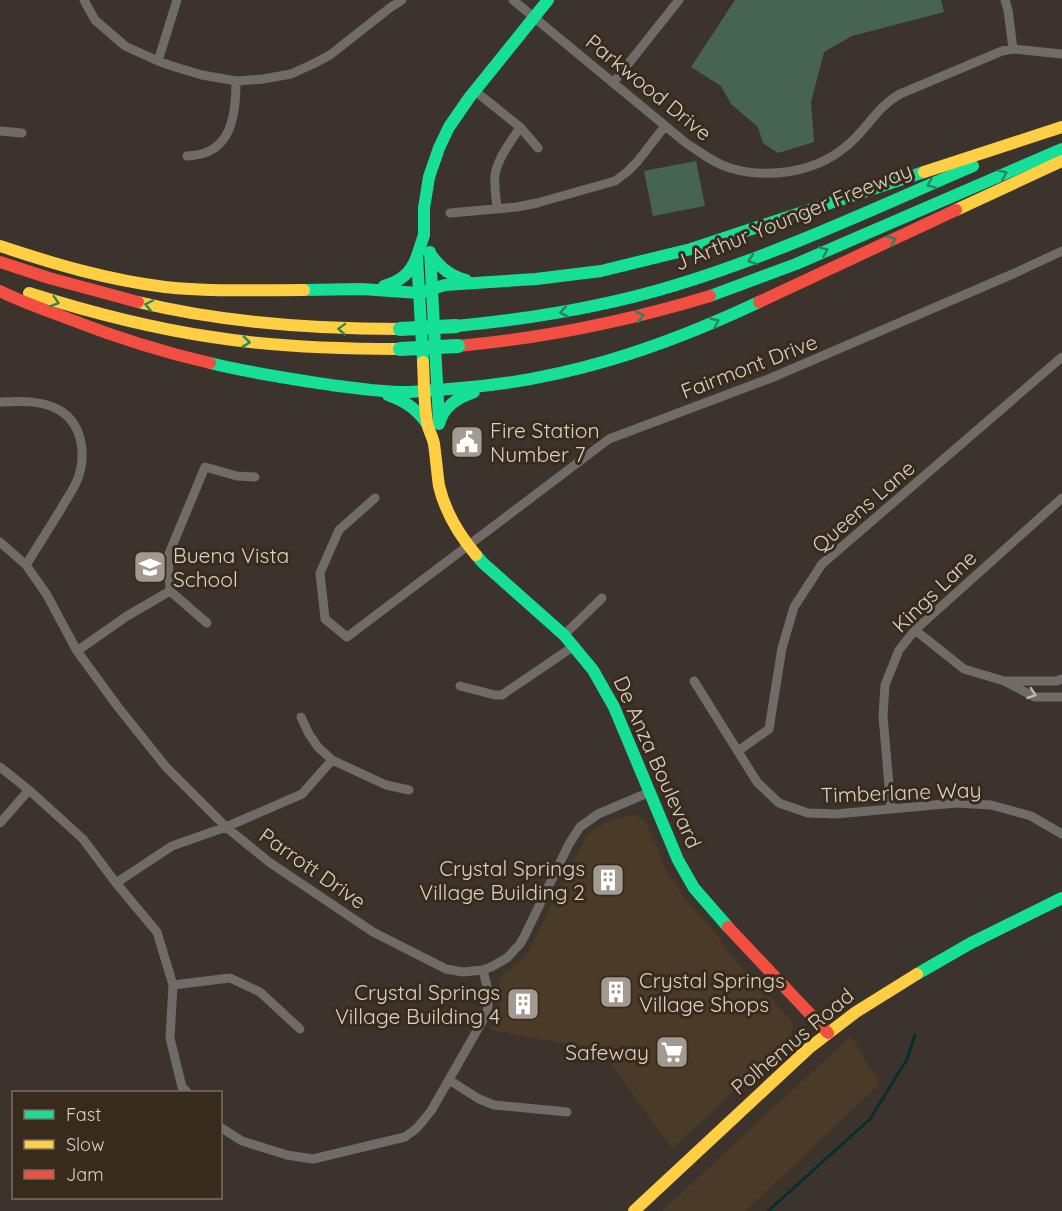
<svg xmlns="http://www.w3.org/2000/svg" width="1062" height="1211" font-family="Quicksand,sans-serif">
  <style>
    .built { fill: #4b3a27 }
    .green { fill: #476453 }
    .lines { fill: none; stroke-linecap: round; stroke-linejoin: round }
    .stream { stroke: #052f31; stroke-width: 3 }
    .street { stroke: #716b68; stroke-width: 9 }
    .fast { stroke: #16e098; stroke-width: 12 }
    .slow { stroke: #ffcf43; stroke-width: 12 }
    .jam { stroke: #f24e42; stroke-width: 12 }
    .fast-bridge { stroke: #16e098; stroke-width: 14 }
    .oneway { stroke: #27865a }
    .oneway2 { stroke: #bfb8b0 }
    .labels { text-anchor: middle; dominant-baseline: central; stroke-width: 6; stroke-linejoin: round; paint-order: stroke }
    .street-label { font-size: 21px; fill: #d9d1c8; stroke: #382b1c }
    .poi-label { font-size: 21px; fill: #d9d1c8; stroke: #382b1c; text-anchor: start }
  </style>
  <rect width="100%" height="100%" fill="#3c342c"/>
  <path class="built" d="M636,815l6,4 6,7 19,46 18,27 32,36 13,20 61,65 2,5 -2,11 -3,4 -116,109 -71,-99 -111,-20 9,-21v-27l3,-6 21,-17 6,-9 57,-113 8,-8 11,-6 11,-5z
    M851,1036l29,48 -135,127h-83z"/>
  <path class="green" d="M735,0h206l3,12 -92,24 -28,16 -13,50 3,40 -36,11 -15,-10 -5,-16 -27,-23 -10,-18 -30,-19z
    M696,161l9,45 -52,10 -9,-45z"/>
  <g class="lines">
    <path class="stream" d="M768,1211l102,-92 37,-60 8,-24"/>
    <path class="street" d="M84,0l11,20 30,26 33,15 17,6 27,8 34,6 27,-2 28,-5 22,-10 17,-9 61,-48 11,-7
      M513,0l173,143c14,9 27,20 44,25 37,11 83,5 114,-20 22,-16 31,-40 56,-54l102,-43 11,-2 49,5
      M1005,0l3,10 5,39
      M158,61l19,-61
      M613,83l66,-83
      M475,91l45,36c-9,15 -22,30 -25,48 -1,11 1,22 2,33
      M520,127l18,21
      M0,131l22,2
      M187,156c44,-1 49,-39 49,-75
      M450,213l67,-6 20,-4 78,-22 12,-9 10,-10 28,-36
      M0,402c19,-1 42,-2 59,8 26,15 28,51 16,75 -4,8 -10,16 -14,24 -12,19 -23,37 -35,56
      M375,498l-36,32 -19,43 5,46 22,18 262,-198 162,-61 244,-105 47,-22
      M0,542l26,23 21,30 30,56 41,56 48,60 60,60 43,35 104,70 73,37 17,3 20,-2 8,-3 16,-9 13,-14 5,-9 44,-91 11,-17 18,-13 52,-22
      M207,623l-37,-32 -2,-35 37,-89 32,9 18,1
      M915,630l49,39 40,12 31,16h27
      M564,635l38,-37
      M77,651l50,-35 43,-25
      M694,681l63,101 22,21 29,10 28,1 120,-11 35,2 40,11 31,18
      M1007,681h50l5,-2
      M460,686l35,9h7l72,-49
      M301,717l8,17 9,13 14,13 54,25 23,5
      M738,751l31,-22 13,-81 12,-41 28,-43 240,-207
      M0,767l29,23 54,49 33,44 41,49 16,53 -3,53 12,49 5,5
      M891,809l-8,-93 2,-31 14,-35 16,-20 147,-132
      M0,823l29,-33
      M116,883l56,-37 54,-19 76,-33 30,-34
      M173,985l57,-7 30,14 40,37
      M449,1080l30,19 15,6 73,7
      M220,1127l22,14 45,14 26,4 92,-22 12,-9 14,-17 56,-98 2,-18 -6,-25"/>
    <path class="fast" d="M430,252l9,169
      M431,255c10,13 19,21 35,25
      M384,286c17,-5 27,-13 33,-30
      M304,290l58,-1 57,4 26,-8 91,-6 65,-8 90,-22 233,-77
      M710,296l86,-32 266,-115
      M456,326c74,-7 148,-19 220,-41 102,-31 199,-77 297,-119
      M423,362l-6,-106 7,-21v-27l5,-31 10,-29 10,-21 20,-29 79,-98
      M210,363c40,10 81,16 121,22 25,3 48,7 73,7 15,0 30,-2 45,-3 111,-7 210,-40 310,-87
      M388,395c17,6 29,14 39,29
      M439,424c5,-18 18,-26 35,-32
      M476,555l7,8 81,72 29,35 21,37 64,153 16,28 34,39
      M917,974l54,-31 91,-45"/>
    <path class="slow" d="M924,172l138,-45
      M956,210l106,-49
      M0,246c54,18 108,34 165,41 46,5 93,3 139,3
      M29,293c60,19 121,35 183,44 62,10 125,12 188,12
      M138,302c86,21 174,27 262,27
      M423,362c1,20 1,41 4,60 1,8 6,15 7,22 2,14 3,28 5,42 6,25 21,50 37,69
      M634,1211l175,-163 47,-36 61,-38"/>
    <path class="jam" d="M0,262l49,16 89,24
      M0,291c22,11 46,19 69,28 46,18 93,33 141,44
      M759,302l197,-92
      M458,346c86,-8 170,-25 252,-50
      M728,927l100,106"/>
    <path class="fast-bridge" d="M400,329l56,-3
      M400,349l58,-3"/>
  </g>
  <defs><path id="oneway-chevron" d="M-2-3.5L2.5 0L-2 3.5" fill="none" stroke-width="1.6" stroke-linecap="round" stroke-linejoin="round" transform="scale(1.5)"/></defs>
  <g class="oneway">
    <use href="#oneway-chevron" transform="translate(1003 174) rotate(-23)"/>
    <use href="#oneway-chevron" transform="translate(931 184) rotate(157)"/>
    <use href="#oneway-chevron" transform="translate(892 240) rotate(-25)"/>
    <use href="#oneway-chevron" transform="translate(824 251) rotate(-23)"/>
    <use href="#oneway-chevron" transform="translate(752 260) rotate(159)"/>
    <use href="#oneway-chevron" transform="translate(55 302) rotate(17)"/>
    <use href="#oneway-chevron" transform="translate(149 305) rotate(-168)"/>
    <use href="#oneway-chevron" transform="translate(564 312) rotate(170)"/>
    <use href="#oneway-chevron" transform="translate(640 316) rotate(-14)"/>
    <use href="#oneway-chevron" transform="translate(715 322) rotate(-24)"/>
    <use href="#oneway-chevron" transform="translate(342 329) rotate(-178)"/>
    <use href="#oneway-chevron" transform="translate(246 342) rotate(7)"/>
  </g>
  <use class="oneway2" href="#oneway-chevron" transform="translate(1032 694) rotate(19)"/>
  <defs>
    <g id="civic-square" transform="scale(1.725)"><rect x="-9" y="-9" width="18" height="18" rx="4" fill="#a29a91" stroke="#382b1c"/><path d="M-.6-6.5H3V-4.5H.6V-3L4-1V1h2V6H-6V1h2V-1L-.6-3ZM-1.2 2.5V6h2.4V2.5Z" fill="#fff"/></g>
    <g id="school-square" transform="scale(1.725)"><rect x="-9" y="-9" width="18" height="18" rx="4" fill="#a29a91" stroke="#382b1c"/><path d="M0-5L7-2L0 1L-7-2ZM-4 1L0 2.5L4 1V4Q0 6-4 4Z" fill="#fff"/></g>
    <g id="building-square" transform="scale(1.725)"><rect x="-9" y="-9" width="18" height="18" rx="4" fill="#a29a91" stroke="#382b1c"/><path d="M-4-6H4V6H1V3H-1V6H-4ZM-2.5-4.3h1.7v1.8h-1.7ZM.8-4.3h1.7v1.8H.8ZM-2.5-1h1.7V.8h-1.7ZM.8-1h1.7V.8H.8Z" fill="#fff"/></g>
    <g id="supermarket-square" transform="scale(1.725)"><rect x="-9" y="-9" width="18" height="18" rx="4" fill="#a29a91" stroke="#382b1c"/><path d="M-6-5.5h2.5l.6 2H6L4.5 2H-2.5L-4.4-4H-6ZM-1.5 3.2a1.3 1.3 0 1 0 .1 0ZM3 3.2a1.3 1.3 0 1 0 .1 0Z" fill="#fff"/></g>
  </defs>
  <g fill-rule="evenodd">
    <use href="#civic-square" x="467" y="442"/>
    <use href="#school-square" x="150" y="567"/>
    <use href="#building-square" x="608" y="880"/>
    <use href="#building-square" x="616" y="992"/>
    <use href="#building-square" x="523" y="1004"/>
    <use href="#supermarket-square" x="672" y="1052"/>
  </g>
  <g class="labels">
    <g class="street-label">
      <text transform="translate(649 87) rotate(39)">Parkwood Drive</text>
      <text transform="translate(793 216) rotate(-22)">J Arthur Younger Freeway</text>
      <text transform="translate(749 366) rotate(-21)">Fairmont Drive</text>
      <text transform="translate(863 506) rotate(-41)">Queens Lane</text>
      <text transform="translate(934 591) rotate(-44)">Kings Lane</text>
      <text transform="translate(658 762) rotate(66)">De Anza Boulevard</text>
      <text transform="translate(901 792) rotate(-2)">Timberlane Way</text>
      <text transform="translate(313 868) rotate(35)">Parrott Drive</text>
      <text transform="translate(792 1041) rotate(-40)">Polhemus Road</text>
    </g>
    <g class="poi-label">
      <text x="490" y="430">Fire Station<tspan x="490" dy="24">Number 7</tspan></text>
      <text x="173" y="555">Buena Vista<tspan x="173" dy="24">School</tspan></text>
      <text x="585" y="868" text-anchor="end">Crystal Springs<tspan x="585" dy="24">Village Building 2</tspan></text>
      <text x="639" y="980">Crystal Springs<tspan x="639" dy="24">Village Shops</tspan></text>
      <text x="500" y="992" text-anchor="end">Crystal Springs<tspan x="500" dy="24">Village Building 4</tspan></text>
      <text x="649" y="1052" text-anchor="end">Safeway</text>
    </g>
  </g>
  <rect x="12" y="1091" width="210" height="108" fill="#382b1c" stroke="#786d61" stroke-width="1.5"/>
  <rect x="24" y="1110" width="30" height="9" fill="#16e098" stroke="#786d61" stroke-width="1.5"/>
  <text x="66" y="1121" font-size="18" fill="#d9d1c8">Fast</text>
  <rect x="24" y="1140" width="30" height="9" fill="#ffcf43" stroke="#786d61" stroke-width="1.5"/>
  <text x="66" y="1151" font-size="18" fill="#d9d1c8">Slow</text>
  <rect x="24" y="1170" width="30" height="9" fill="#f24e42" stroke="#786d61" stroke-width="1.5"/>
  <text x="66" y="1181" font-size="18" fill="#d9d1c8">Jam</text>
</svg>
